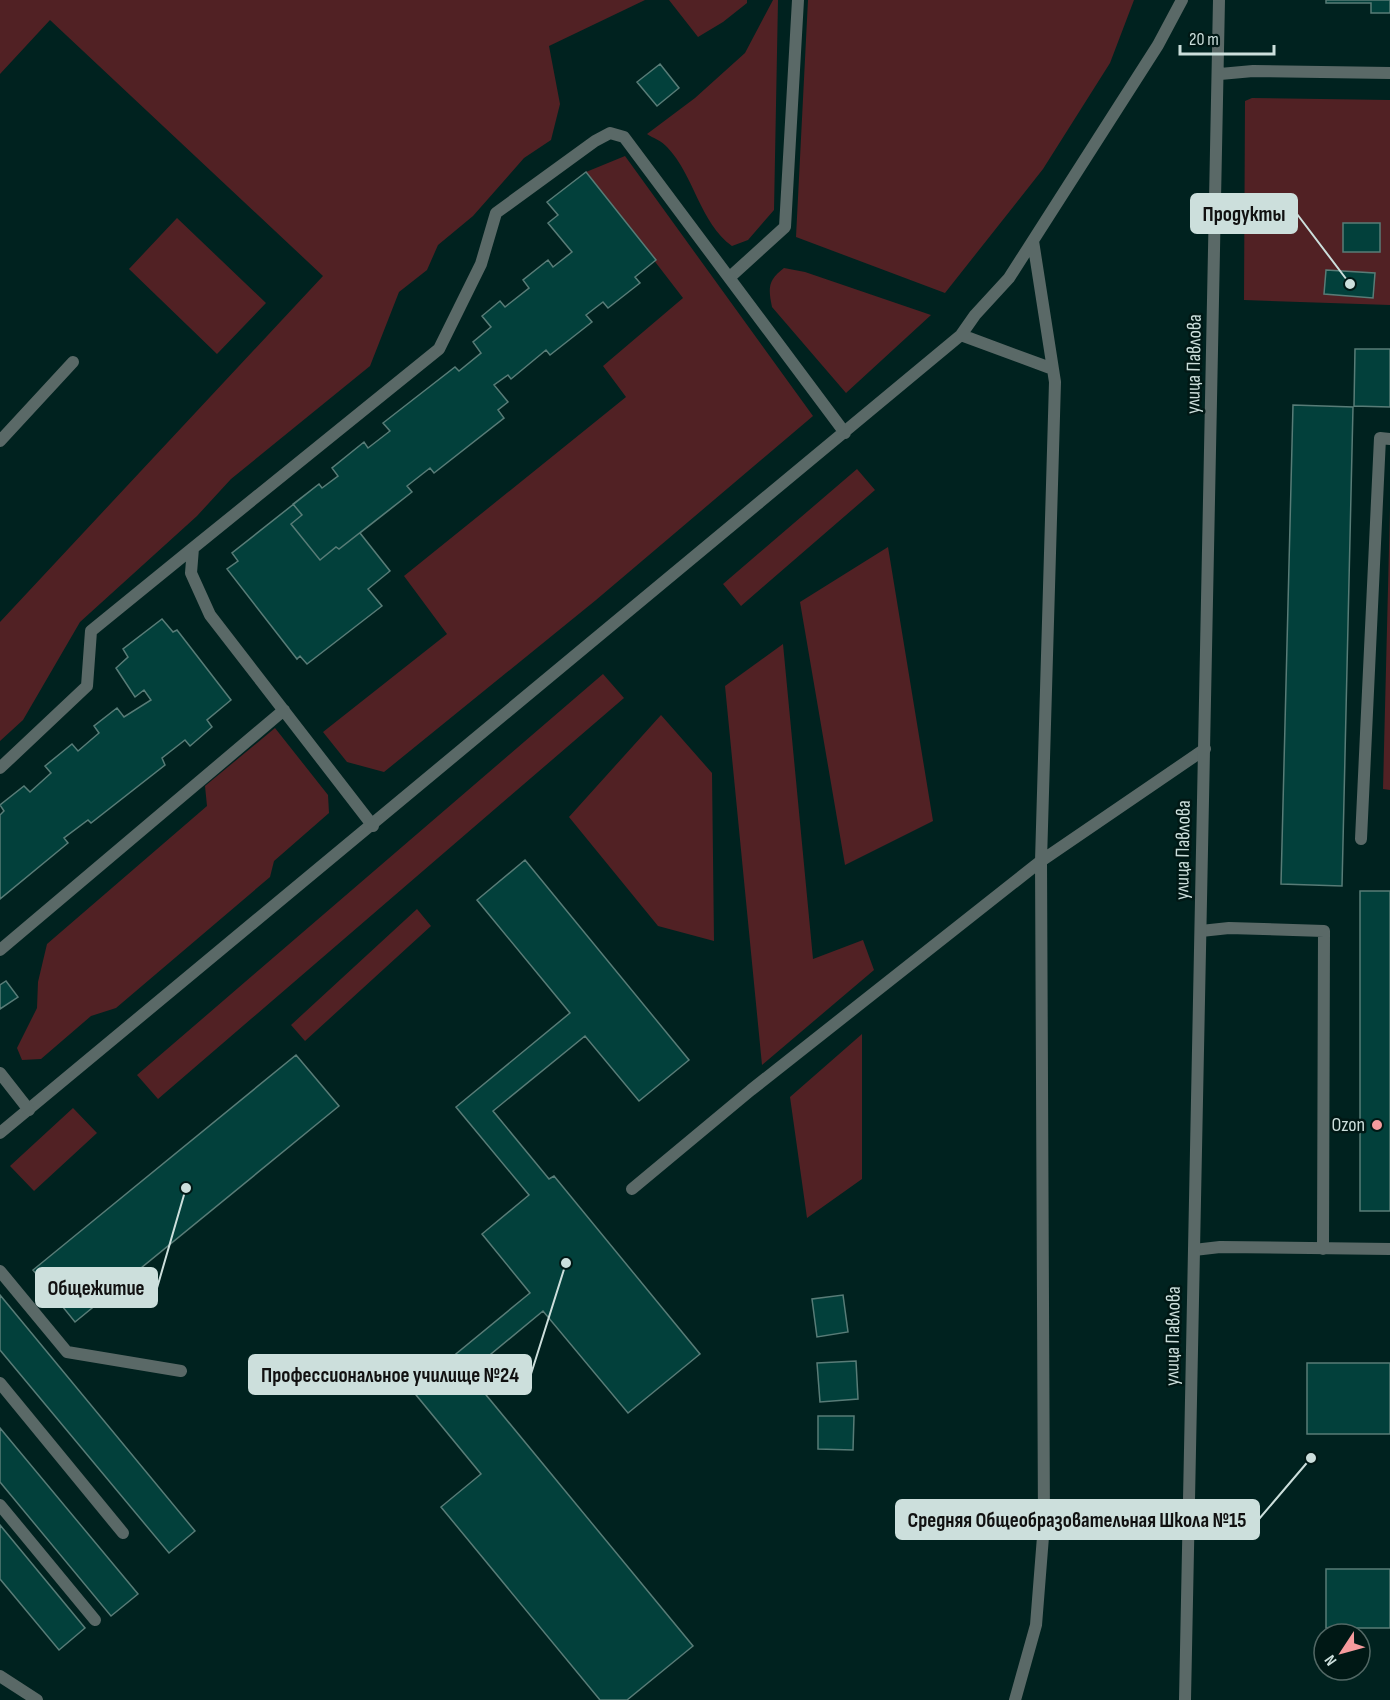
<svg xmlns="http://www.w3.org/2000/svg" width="1390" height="1700" font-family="'Sofia Sans Condensed',sans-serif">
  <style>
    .green { fill: #512124 }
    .building { fill: #02403b; stroke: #587c77; stroke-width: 1.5 }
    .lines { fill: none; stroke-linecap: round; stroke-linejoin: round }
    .lane { stroke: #5a6967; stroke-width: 12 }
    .street { stroke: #5a6967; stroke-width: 12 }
    .poi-dot { fill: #f59b9d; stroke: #001815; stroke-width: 2 }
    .labels { text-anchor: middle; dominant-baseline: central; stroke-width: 5; stroke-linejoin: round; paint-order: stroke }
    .street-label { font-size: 20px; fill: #ccdfdc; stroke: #001815 }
    .poi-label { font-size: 20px; fill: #ccdfdc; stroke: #001815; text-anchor: end }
    .leader { fill: none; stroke: #ccdfdc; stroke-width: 2 }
    .callout-dot { fill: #ccdfdc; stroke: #001815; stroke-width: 2 }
    .callout { fill: #ccdfdc; stroke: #ccdfdc; stroke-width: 2 }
    .callout-label { font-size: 21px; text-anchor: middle; font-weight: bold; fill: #111 }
  </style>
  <rect width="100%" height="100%" fill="#00221f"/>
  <path class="green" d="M0,0h645l-96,46 11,58 -9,36 -27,18 -51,58 -35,29 -11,25 -28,22 -29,74 -139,113 -34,37 -117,106 -57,98 -23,21v-119l323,-346 -273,-256 -50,54z
    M669,0h78v3l-24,19 -25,15z
    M773,0h5l-4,210 -26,30 -16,6c-32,-23 -38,-71 -65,-99 -5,-6 -14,-9 -20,-13l48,-36 50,-45z
    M808,0h326l-24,63 -67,106 -98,124 -149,-56z
    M1252,98l138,2v205l-146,-5 1,-199z
    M625,156l188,260 -217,184 -212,172 -37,-10 -24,-30 124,-98 -43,-58 222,-179 -23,-31 80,-68 -97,-126z
    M177,218l89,85 -49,51 -88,-85z
    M784,268l21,4 126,43 -85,78 -74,-86c-4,-19 -4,-27 12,-39z
    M857,469l18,21 -134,116 -18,-22z
    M1390,508v282l-7,-1z
    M888,547l45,274 -88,44 -45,-263z
    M783,644l30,315 50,-19 11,30 -112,95 -37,-379z
    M603,674l21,24 -466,401 -21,-24z
    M661,715l51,58 2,168 -56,-15 -89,-109z
    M275,728l53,67 1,18 -55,48 -4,16 -154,131 -25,8 -50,43 -19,1 -5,-12 20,-40 1,-26 9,-38 160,-138 -2,-20z
    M417,909l14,17 -126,115 -14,-16z
    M862,1034v145l-55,39 -17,-121z
    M73,1108l24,25 -63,58 -24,-25z"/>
  <path class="building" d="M1326,0h64v13h-19v-10h-45z
    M660,64l19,24 -22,18 -20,-24z
    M586,172l70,88 -21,17 5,6 -32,25 -5,-6 -17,13 6,7 -42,33 -4,-5 -35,29 -3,-4 -14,10 14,17 -10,8 6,8 -70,55 -4,-5 -23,18 5,6 -73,57 -3,-2 -16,13 -29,-36 11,-9 -9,-11 26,-20 3,4 16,-12 -6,-8 32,-26 4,6 22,-17 -7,-8 72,-56 4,4 22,-18 -8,-11 18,-15 -9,-11 18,-15 5,6 24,-19 -6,-8 25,-20 5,7 19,-15 -24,-29 10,-8 -11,-13z
    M586,172l70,88 -21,17 5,6 -32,25 -5,-6 -17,13 6,7 -42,33 -4,-5 -35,29 -3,-4 -14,10 14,17 -10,8 6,8 -70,55 -4,-5 -23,18 5,6 -52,41 30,38 -22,18 14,17 -75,58 -7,-8 -3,3 -70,-90 11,-8 -6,-8 87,-69 3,4 16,-12 -6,-8 32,-26 4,6 22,-17 -7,-8 72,-56 4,4 22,-18 -8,-11 18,-15 -9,-11 18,-15 5,6 24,-19 -6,-8 25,-20 5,7 19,-15 -24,-29 10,-8 -11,-13z
    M1343,223h37v29h-37z
    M1326,270l49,3 -2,25 -49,-4z
    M1355,349h35v58l-36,-1z
    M1293,405l60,2 -11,479 -61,-2z
    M162,619l11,13 4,-2 54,70 -24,20 5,7 -22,19 -5,-6 -23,18 3,7 -74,58 -3,-3 -24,18 4,5 -68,56v-84l4,-4 -4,-6 24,-19 6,6 21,-19 -6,-7 27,-22 6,7 21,-18 -5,-7 23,-18 7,9 27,-17 -7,-10 -9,7 -19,-29 12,-11 -5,-8z
    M525,860l164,200 -50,41 -54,-65 -92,75 56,68 5,-3 146,178 -72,59 -85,-102 -75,62 225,273 -66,54h-27l-159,-193 40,-33 -69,-84 118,-97 -48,-59 47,-39 -73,-88 114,-94 -93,-113z
    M1360,891h30v320h-30z
    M6,981l12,16 -18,12v-24z
    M296,1055l43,51 -264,216 -42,-52z
    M0,1295l195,236 -26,22 -169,-203z
    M843,1295l5,37 -31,5 -5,-38z
    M856,1361l2,38 -38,3 -3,-39z
    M1307,1363h83v71h-83z
    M818,1416h36l-1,34 -35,-1z
    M0,1428l138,166 -27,22 -111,-134z
    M0,1525l85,103 -26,22 -59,-71z
    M1326,1569h64v59h-64z"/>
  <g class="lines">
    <path class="lane" d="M730,277l55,-50 13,-227
      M961,335l92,34
      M0,441l73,-79
      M0,768l87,-82 4,-55 102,-83
      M373,826l-163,-211 -19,-42 2,-25 246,-199 42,-85 15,-51 99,-72 15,-8 14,4 221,296
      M1361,839l19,-401 10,1
      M1201,931l28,-3 95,3 -1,318
      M0,950l284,-240
      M0,1133l961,-798 14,-20 34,-37 149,-233 24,-45
      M632,1189l119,-99 290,-229 164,-112
      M1194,1250l26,-3 170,2
      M0,1271l67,81 114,19
      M0,1383l123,150
      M0,1505l95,115
      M0,1676l37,24
      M1015,1700l21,-75 8,-101 -3,-663 14,-479 -22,-141"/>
    <path class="street" d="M1220,74l33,-3 137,2
      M0,1073l29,37
      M1185,1700l34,-1700"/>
  </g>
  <circle class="poi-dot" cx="1377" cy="1125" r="6"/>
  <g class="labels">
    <g class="street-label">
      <text transform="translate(1194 364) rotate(-89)">улица Павлова</text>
      <text transform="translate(1183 850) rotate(-89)">улица Павлова</text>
      <text transform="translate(1173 1336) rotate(-89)">улица Павлова</text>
    </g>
    <g class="poi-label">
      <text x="1365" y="1125">Ozon</text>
    </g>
  </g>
  <path class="leader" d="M1350 284L1297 214M186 1188L157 1288M566 1263L531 1374M1311 1458L1259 1519"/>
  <g class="callout-dot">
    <circle cx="1350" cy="284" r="6"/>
    <circle cx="186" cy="1188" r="6"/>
    <circle cx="566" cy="1263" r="6"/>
    <circle cx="1311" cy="1458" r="6"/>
  </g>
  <g class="callout">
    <rect x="1191" y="194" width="106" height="39" rx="6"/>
    <rect x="36" y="1268" width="121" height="39" rx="6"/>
    <rect x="249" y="1355" width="282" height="39" rx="6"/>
    <rect x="896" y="1500" width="363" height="39" rx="6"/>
  </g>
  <g class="callout-label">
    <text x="1244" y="221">Продукты</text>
    <text x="96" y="1295">Общежитие</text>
    <text x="390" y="1382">Профессиональное училище №24</text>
    <text x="1077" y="1527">Средняя Общеобразовательная Школа №15</text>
  </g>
  <g transform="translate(1342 1652) rotate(234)"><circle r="28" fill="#001815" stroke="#526865" stroke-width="1.5"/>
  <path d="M0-4.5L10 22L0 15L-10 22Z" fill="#f59b9d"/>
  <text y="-9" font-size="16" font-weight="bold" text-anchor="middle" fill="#ccdfdc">N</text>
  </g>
  <path d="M1180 45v9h94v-9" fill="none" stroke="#ccdfdc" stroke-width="3"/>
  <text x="1189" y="45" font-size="18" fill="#ccdfdc" stroke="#001815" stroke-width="4.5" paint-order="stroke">20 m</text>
</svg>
